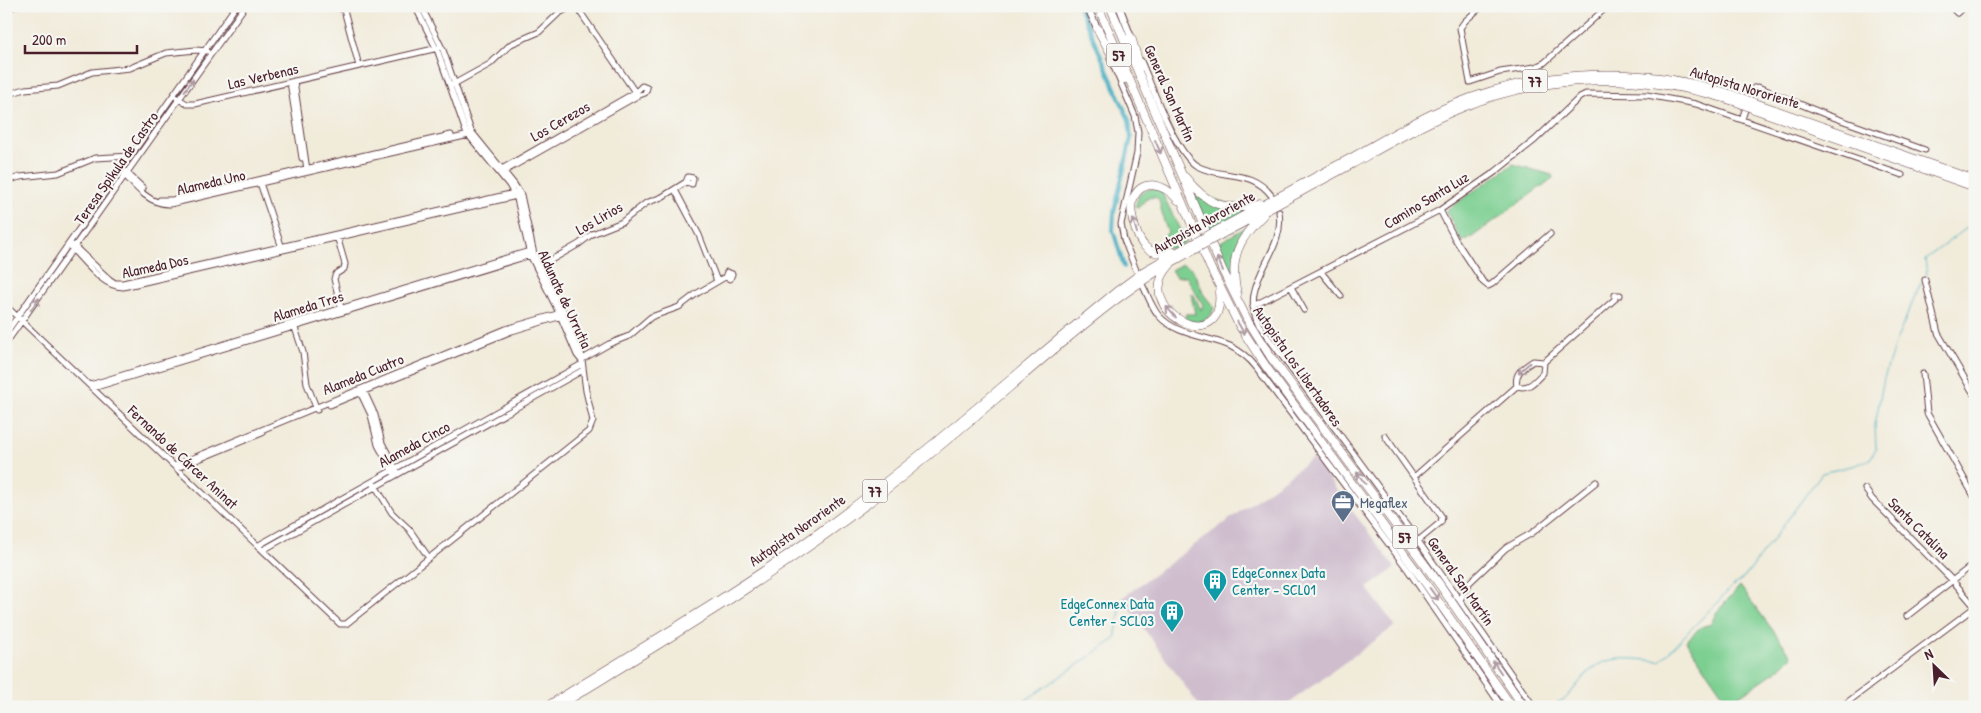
<svg xmlns="http://www.w3.org/2000/svg" width="1981" height="713" font-family="'Patrick Hand',sans-serif">
  <style>
    .industrial { fill: #cfbdce }
    .green { fill: #7ccf91; stroke: #63775e }
    .lines { fill: none; stroke-linecap: round; stroke-linejoin: round }
    .stream { stroke: #44adc3; stroke-width: 1 }
    .canal { stroke: #44adc3; stroke-width: 4 }
    .minor-casing { stroke: #633e45; stroke-width: 7 }
    .major-casing { stroke: #633e45; stroke-width: 8 }
    .highway-casing { stroke: #633e45; stroke-width: 9 }
    .minor { stroke: #fff; stroke-width: 5 }
    .major { stroke: #fff; stroke-width: 6 }
    .highway { stroke: #fff; stroke-width: 8 }
    .highway-bridge-casing { stroke: #633e45; stroke-width: 9; stroke-linecap: butt }
    .highway-bridge { stroke: #fff; stroke-width: 8 }
    .oneway { stroke: #ae9aa0 }
    .labels { text-anchor: middle; dominant-baseline: central; stroke-width: 4.5; stroke-linejoin: round; paint-order: stroke }
    .shield { fill: #f6f6f2; stroke: #7e6067; stroke-width: 1 }
    .shield-label { font-size: 14px; font-weight: bold; fill: #4a1f2b }
    .street-label { font-size: 15px; fill: #4a1f2b; stroke: #f6f6f2 }
    .service-label { font-size: 15px; fill: #4e5e75; stroke: #f6f6f2; text-anchor: start }
    .culture-label { font-size: 15px; fill: #0d838f; stroke: #f6f6f2; text-anchor: start }
  </style>
  <rect width="100%" height="100%" fill="#f6f6f2"/>
  <filter id="ink" filterUnits="userSpaceOnUse"><feTurbulence type="fractalNoise" baseFrequency=".02" numOctaves="2"/><feDisplacementMap in="SourceGraphic" scale="10" xChannelSelector="R" yChannelSelector="G"/><feConvolveMatrix kernelMatrix="1 2 1 2 8 2 1 2 1" color-interpolation-filters="sRGB"/></filter>
  <filter id="wash" filterUnits="userSpaceOnUse"><feTurbulence type="fractalNoise" baseFrequency=".0096" numOctaves="4" result="noise"/><feDisplacementMap in="SourceGraphic" scale="20" xChannelSelector="R" yChannelSelector="G"/><feGaussianBlur stdDeviation="1.12" result="paint"/><feColorMatrix in="noise" values="0 0 0 0 0 0 0 0 0 0 0 0 0 0 0 0 0 1.4 0 .05"/><feComposite in="paint" operator="in"/></filter>
  <g filter="url(#wash)">
    <rect width="100%" height="100%" fill="#f1ebda"/>
    <path class="industrial" d="M1313,458l82,110 -28,20 28,38 -112,81h-83l-78,-109z"/>
    <path class="green" d="M1513,164l39,11 1,3 -85,62 -7,1 -14,-29 1,-3z
      M1189,183l8,10 52,18 -39,19z
      M1148,189h12l26,53 -13,6h-10v-11l5,-5 -4,-10 -5,-22 -4,-3 -8,1 -9,10 -3,-1 4,-12z
      M1248,226l-9,13 -6,47 -16,-42z
      M1182,264l10,4 12,27 10,12c-3,12 -9,13 -20,16l-9,-4 1,-5h9l-4,-20 3,1 7,15 2,-5 -17,-29 -10,1 -5,-7z
      M1740,586l52,70 -13,13 -50,34 -43,-62 15,-14 10,-3 5,-11z"/>
    <g class="lines">
      <path class="stream" d="M1927,275l-2,-16 50,-37
        M1016,707l99,-68 7,-41
        M1553,707c4,-6 11,-6 15,-11 9,-10 16,-22 27,-29 17,-13 45,-7 65,-6l73,-75 12,-9 77,-104 34,-8 14,-6 6,-10 -1,-24 9,-47 12,-37 25,-58"/>
      <path class="canal" d="M1079,6l50,114 2,18 -17,74 -1,18 11,37"/>
    </g>
  </g>
  <g filter="url(#ink)">
    <g class="lines">
      <g class="minor-casing">
        <path id="minor" d="M340,6l1,3 3,1 15,56
          M415,6l23,46 28,80 43,53 8,14 13,56 29,58 18,42 4,5
          M576,6l61,89
          M1482,6l-17,15 -5,7 10,54 30,-10 35,-5 9,-4 64,-57
          M1950,6l7,7 7,-7
          M6,9l10,-3
          M1110,58l25,58 3,16 -1,21 -16,71 3,16 12,30
          M1141,61c11,25 34,92 56,105 26,14 53,2 74,29
          M294,81l13,89
          M290,82l12,76
          M452,85l38,-21 21,-20 28,-12 20,-19 14,-7
          M6,95l19,-6 33,-3 34,-14 38,-4 36,-15 30,-3 11,1
          M177,98l10,6h8l243,-56
          M1742,119l9,-27 3,-4 4,-1 69,28 98,35
          M500,170l136,-78 6,-6 5,2 -2,5 -8,3 -134,76
          M126,172l17,16
          M124,174c12,14 27,31 46,30l299,-69
          M259,180l23,68
          M6,181l14,-4 38,-4 37,-15 36,-2
          M675,190l24,45 18,46
          M160,200h12l279,-65
          M1440,210l15,29 28,43 5,4 4,-2 58,-50
          M1279,212c7,43 -42,69 -20,113l159,216 116,166
          M337,236l8,28 -1,5 -8,5 -2,5 8,33
          M69,244l4,6c13,13 30,37 50,37l398,-92
          M70,244l5,3 34,32 6,4h8l396,-91
          M539,267l40,-23 13,-10 30,-12 24,-19 16,-6 24,-15 2,-5 5,1 -1,6 -6,-2
          M1321,272l20,24
          M1925,280l13,53 37,63
          M1143,286c5,10 9,22 16,30 17,19 48,20 71,30 10,5 19,12 26,21l152,203 94,137
          M1291,287l13,23
          M6,306l334,318h6l243,-193 4,-10 -7,-30 -5,-39 -17,-40 -30,-58 -13,-59 -7,-11 -43,-53 -28,-81 -22,-44
          M1253,306l187,-96 55,-38 40,-32 45,-43 6,-3 61,1 49,9 206,71
          M294,325l9,27 4,32 10,26
          M6,333l230,-327
          M6,343l239,-337
          M581,360l28,-16 20,-8 22,-19 28,-10 17,-13 29,-17 5,2 2,-5 -5,-2 -2,5
          M1544,362l71,-63v-4h5
          M1923,374l4,39 48,85
          M90,385l443,-135
          M1517,386c-3,-13 6,-18 16,-25l11,1
          M1517,386c12,4 18,-5 26,-13l1,-11
          M93,388l441,-134
          M363,389l12,26 7,28 15,28
          M359,390l12,25 7,30 15,27
          M330,405l182,-74 53,-16
          M1385,436l57,81 -1,5 -23,19
          M174,466l332,-137 58,-17
          M177,468l85,-35
          M1414,477l103,-91
          M374,484l18,29 17,16 20,29
          M1865,489l7,10 81,82 22,26
          M259,545l323,-181
          M263,550l320,-180
          M1460,600l9,-17 37,-35 26,-15 64,-51
          M1907,616l68,-53
          M1841,707l134,-100"/>
      </g>
      <g class="major-casing">
        <path id="major" d="M1087,6l10,22
          M1119,6l12,31"/>
      </g>
      <g class="highway-casing">
        <path id="highway" d="M1098,6l112,261 29,58 28,43 157,213 88,126
          M1110,6l113,265 24,48 23,37 170,229 84,122
          M1097,28l28,51
          M1131,37l9,30
          M1755,103l220,77
          M1754,109l221,78
          M1185,177c21,27 41,36 75,27
          M1223,227c43,-23 86,-47 130,-70 32,-18 63,-37 97,-51 93,-39 197,-42 292,-8
          M1222,234c44,-23 87,-47 130,-70 36,-20 72,-41 111,-57 88,-36 187,-34 277,-4
          M1173,251c-26,7 -34,-7 -40,-30 -1,-7 -3,-13 -1,-19 8,-26 33,-18 46,-2
          M1170,265c-42,45 56,95 49,27
          M1237,294c-8,-35 1,-55 26,-79
          M546,707c91,-57 184,-110 271,-173 104,-75 199,-161 299,-242l30,-22 39,-22
          M557,707c115,-71 230,-139 336,-223 52,-41 103,-85 153,-128 46,-38 90,-75 142,-103"/>
      </g>
      <use href="#minor" class="minor"/>
      <use href="#major" class="major"/>
      <use href="#highway" class="highway"/>
      <g class="highway-bridge-casing">
        <path id="highway-bridge" d="M1742,98l13,5
          M1740,103l14,6
          M1185,248l38,-21
          M1188,253l34,-19"/>
      </g>
      <use href="#highway-bridge" class="highway-bridge"/>
    </g>
    <defs><path id="oneway-shaft" d="M-6 0H5M1.5-3L5.5 0L1.5 3" fill="none" stroke-width="1.6" stroke-linecap="round" stroke-linejoin="round" transform="scale(1.25)"/></defs>
    <g class="oneway">
      <use href="#oneway-shaft" transform="translate(189 85) rotate(-54)"/>
      <use href="#oneway-shaft" transform="translate(1158 147) rotate(67)"/>
      <use href="#oneway-shaft" transform="translate(1135 226) rotate(-106)"/>
      <use href="#oneway-shaft" transform="translate(1220 264) rotate(-114)"/>
      <use href="#oneway-shaft" transform="translate(35 304) rotate(-55)"/>
      <use href="#oneway-shaft" transform="translate(1171 312) rotate(-132)"/>
      <use href="#oneway-shaft" transform="translate(1241 328) rotate(60)"/>
      <use href="#oneway-shaft" transform="translate(1524 368) rotate(139)"/>
      <use href="#oneway-shaft" transform="translate(1361 478) rotate(-127)"/>
      <use href="#oneway-shaft" transform="translate(1434 594) rotate(54)"/>
      <use href="#oneway-shaft" transform="translate(1497 667) rotate(-124)"/>
    </g>
  </g>
  <defs>
    <g id="office-pin" transform="scale(1.25)"><path d="M0 17L-7.5 6A9.5 9.5 0 1 1 7.5 6Z" fill="#5c6f8a" stroke="#f6f6f2"/><path d="M-6-3h4V-5.5h4V-3h4V5H-6ZM-1-4.5V-3h2v-1.5ZM-6 0V1H6V0Z" fill="#fff"/></g>
    <g id="building-pin" transform="scale(1.25)"><path d="M0 17L-7.5 6A9.5 9.5 0 1 1 7.5 6Z" fill="#0f9aa8" stroke="#f6f6f2"/><path d="M-4-6H4V6H1V3H-1V6H-4ZM-2.5-4.3h1.7v1.8h-1.7ZM.8-4.3h1.7v1.8H.8ZM-2.5-1h1.7V.8h-1.7ZM.8-1h1.7V.8H.8Z" fill="#fff"/></g>
  </defs>
  <g fill-rule="evenodd">
    <use href="#office-pin" x="1343" y="502"/>
    <use href="#building-pin" x="1215" y="581"/>
    <use href="#building-pin" x="1172" y="612"/>
  </g>
  <g class="labels">
    <g class="shield">
      <rect x="1106.5" y="43.5" width="25" height="23" rx="4"/>
      <rect x="1522.5" y="69.5" width="25" height="23" rx="4"/>
      <rect x="862.5" y="479.5" width="25" height="23" rx="4"/>
      <rect x="1392.5" y="525.5" width="25" height="23" rx="4"/>
    </g>
    <g class="shield-label">
      <text x="1119" y="55">57</text>
      <text x="1535" y="81">77</text>
      <text x="875" y="491">77</text>
      <text x="1405" y="537">57</text>
    </g>
    <g class="street-label">
      <text transform="translate(263 76) rotate(-13)">Las Verbenas</text>
      <text transform="translate(1745 87) rotate(17)">Autopista Nororiente</text>
      <text transform="translate(1170 93) rotate(66)">General San Martín</text>
      <text transform="translate(560 121) rotate(-30)">Los Cerezos</text>
      <text transform="translate(116 168) rotate(-55)">Teresa Spikula de Castro</text>
      <text transform="translate(211 182) rotate(-13)">Alameda Uno</text>
      <text transform="translate(1426 200) rotate(-31)">Camino Santa Luz</text>
      <text transform="translate(599 218) rotate(-30)">Los Lirios</text>
      <text transform="translate(1204 222) rotate(-29)">Autopista Nororiente</text>
      <text transform="translate(155 266) rotate(-12)">Alameda Dos</text>
      <text transform="translate(565 299) rotate(65)">Aldunate de Urrutia</text>
      <text transform="translate(308 306) rotate(-17)">Alameda Tres</text>
      <text transform="translate(1298 366) rotate(55)">Autopista Los Libertadores</text>
      <text transform="translate(363 374) rotate(-22)">Alameda Cuatro</text>
      <text transform="translate(414 444) rotate(-29)">Alameda Cinco</text>
      <text transform="translate(183 457) rotate(43)">Fernando de Cárcer Aninat</text>
      <text transform="translate(1919 528) rotate(45)">Santa Catalina</text>
      <text transform="translate(797 530) rotate(-35)">Autopista Nororiente</text>
      <text transform="translate(1461 581) rotate(55)">General San Martín</text>
    </g>
    <g class="service-label">
      <text x="1360" y="502">Megaflex</text>
    </g>
    <g class="culture-label">
      <text x="1232" y="572">EdgeConnex Data<tspan x="1232" dy="17">Center - SCL01</tspan></text>
      <text x="1154" y="603" text-anchor="end">EdgeConnex Data<tspan x="1154" dy="17">Center - SCL03</tspan></text>
    </g>
  </g>
  <rect width="1981" height="713" fill="none" stroke="#f6f6f2" stroke-width="25"/>
  <g transform="translate(1934 666) rotate(335)" stroke="#f6f6f2" stroke-width="4" paint-order="stroke">
  <path d="M0-4L9 19L0 12L-9 19Z" fill="#4a1f2b"/>
  <text y="-8" font-size="14" font-weight="bold" text-anchor="middle" fill="#4a1f2b">N</text>
  </g>
  <path d="M25 45v8h112v-8" fill="none" stroke="#4a1f2b" stroke-width="2.5"/>
  <text x="32" y="45" font-size="15" fill="#4a1f2b" stroke="#f6f6f2" stroke-width="4" paint-order="stroke">200 m</text>
</svg>
